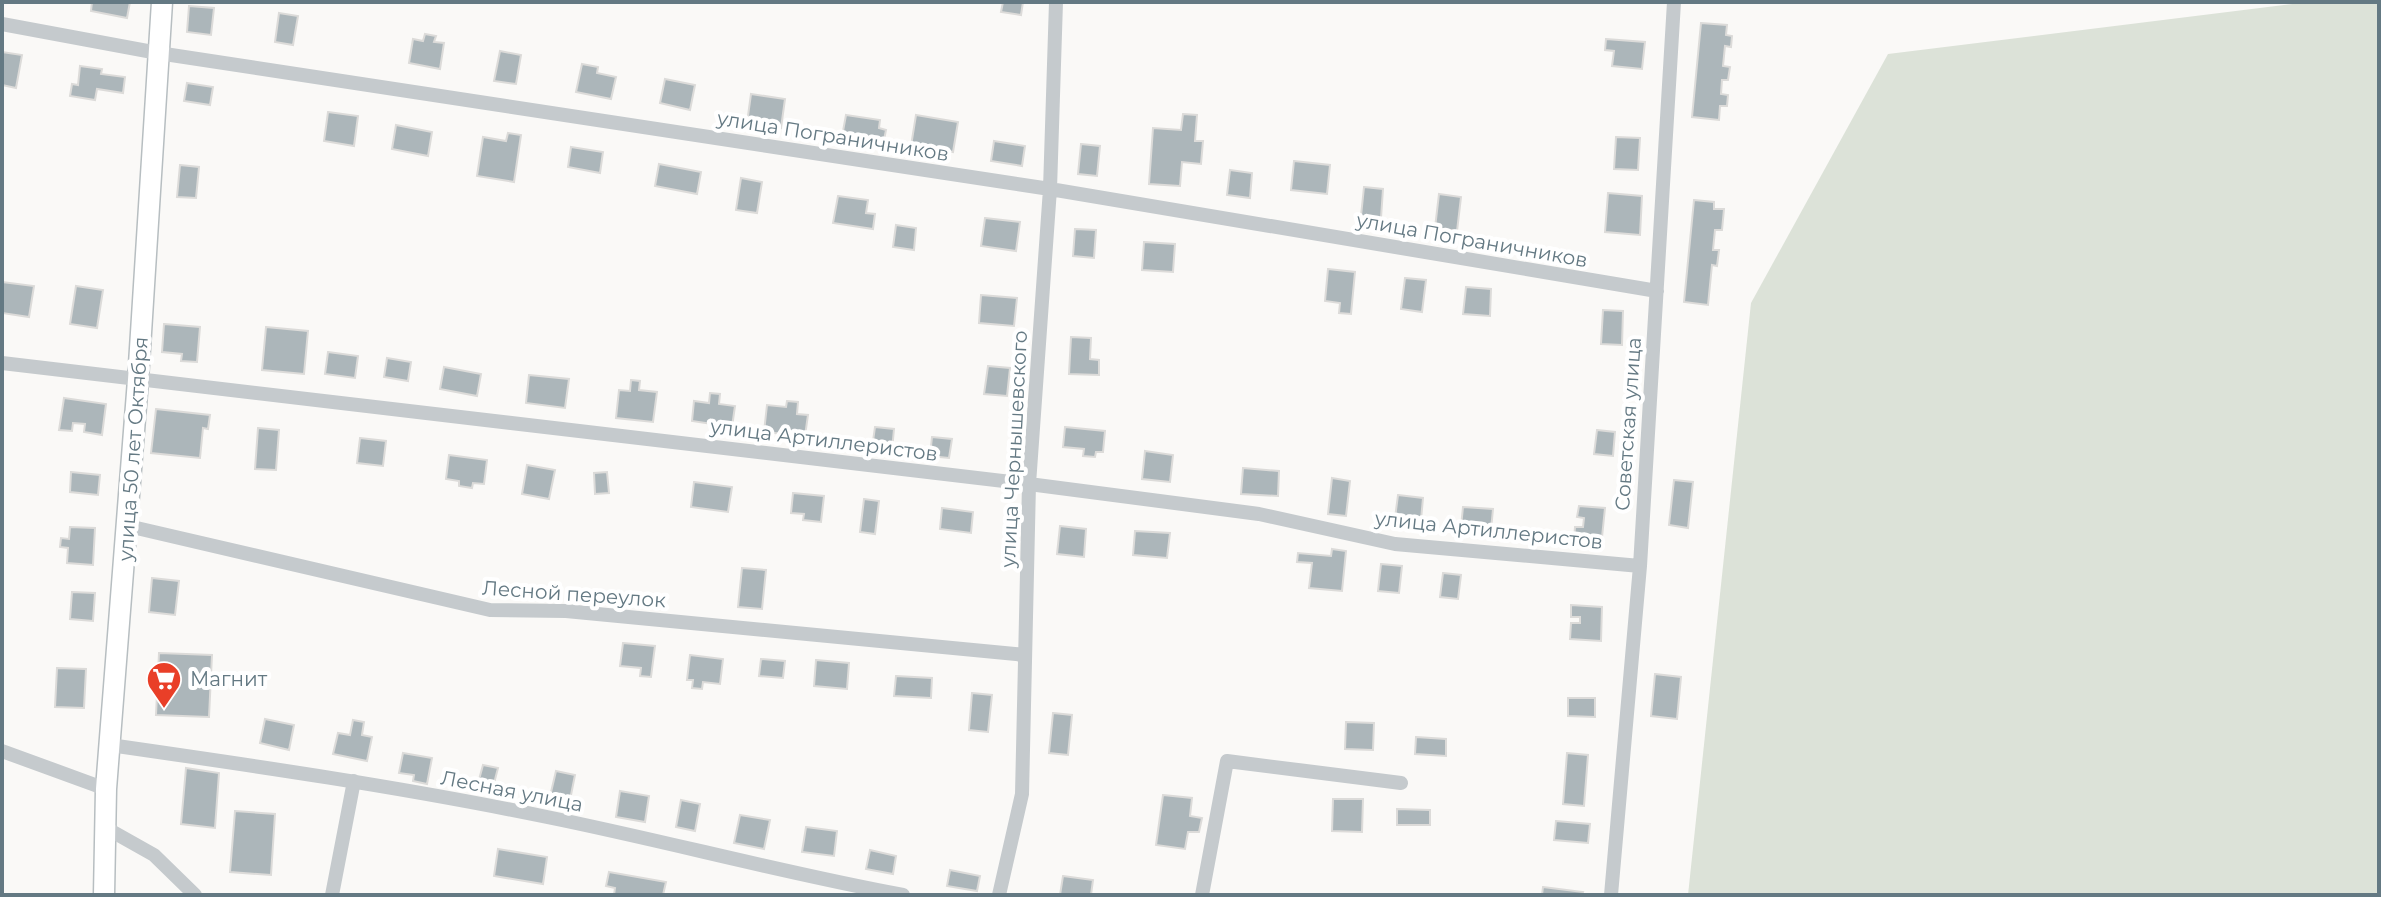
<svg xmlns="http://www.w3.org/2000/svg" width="2381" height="897" font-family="Montserrat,sans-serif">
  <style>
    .green { fill: #dce2d8 }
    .building { fill: #acb6ba; stroke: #dcdbd9; stroke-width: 2 }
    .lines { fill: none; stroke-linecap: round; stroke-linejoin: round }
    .secondary-casing { stroke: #b7bec1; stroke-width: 23 }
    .street { stroke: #c5cacd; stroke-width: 14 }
    .secondary { stroke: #fff; stroke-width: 20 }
    .labels { text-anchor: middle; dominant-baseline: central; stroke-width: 8; stroke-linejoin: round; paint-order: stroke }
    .street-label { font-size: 20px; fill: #647983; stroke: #fff }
    .poi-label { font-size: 20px; fill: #647983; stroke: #fff; text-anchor: start }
  </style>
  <rect width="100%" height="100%" fill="#faf9f7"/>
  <path class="green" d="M2309,2h70v893h-691l63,-592 137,-249z"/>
  <path class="building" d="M92,2h38l-3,16 -36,-7z
    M1003,2h20l-2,13 -20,-3z
    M189,6l25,2 -3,27 -24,-3z
    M279,13l19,3 -5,29 -18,-3z
    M1701,23l26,2 -1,10 6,1 -1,11 -6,-1 -2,20 7,1 -2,13h-6l-1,14 7,1 -1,11h-7l-1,14 -27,-3z
    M425,34l11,2 -2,6 10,1 -4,26 -31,-6 4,-24 10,2z
    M1606,39l39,3 -3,27 -30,-3 2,-15 -9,-1z
    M500,51l21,4 -5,29 -22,-3z
    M2,52l20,3 -6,33 -14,-3z
    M582,64l16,3 -1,6 19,4 -5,22 -35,-7z
    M80,66l22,3 -1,5 24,3 -2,16 -26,-4 -2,11 -25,-4 2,-12 6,1z
    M665,79l30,6 -5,25 -30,-7z
    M187,83l26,4 -3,18 -26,-4z
    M751,94l34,5 -4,29 -34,-5z
    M328,112l30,4 -4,30 -30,-5z
    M1183,114l14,1 -2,26h8l-2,23 -19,-2 -2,24 -31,-2 4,-56 28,2z
    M846,115l34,5 -1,8 7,2 -2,10 -9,-1 -2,8 -32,-5z
    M916,115l42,7 -5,30 -42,-6z
    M396,125l36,7 -4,24 -36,-7z
    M508,133l13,2 -7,47 -37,-6 6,-39 23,4z
    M1616,137l24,1 -2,32 -24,-1z
    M994,141l31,5 -3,20 -31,-5z
    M1081,144l19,2 -3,30 -19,-2z
    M571,147l32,5 -3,21 -32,-6z
    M1294,161l36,4 -3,29 -36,-4z
    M659,164l42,8 -4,22 -42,-8z
    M180,165l19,2 -3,31 -19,-1z
    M1230,170l22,3 -2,25 -23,-3z
    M741,178l21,4 -5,31 -21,-3z
    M1364,187l19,2 -2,29 -20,-2z
    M1608,193l34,3 -2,39 -35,-3z
    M1439,194l22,3 -4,34 -22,-3z
    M838,196l30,4 -2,13 9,1 -2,15 -40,-6z
    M1694,200l20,2v7h10l-2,21h-7l-2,20h6l-2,16 -5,-1 -4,40 -24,-3z
    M985,218l35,4 -4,29 -35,-5z
    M896,225l20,3 -2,22 -21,-3z
    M1075,229l21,1 -2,28 -21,-2z
    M1144,242l31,2 -2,28 -31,-2z
    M1328,269l27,3 -4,42 -12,-1 1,-10 -15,-2z
    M1405,278l21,2 -4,32 -21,-3z
    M2,282l32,4 -5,31 -27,-4z
    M76,286l27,4 -6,38 -27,-4z
    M1466,287l25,2 -1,27 -27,-2z
    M981,295l36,3 -3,28 -35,-3z
    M1603,310l20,1 -1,34 -21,-1z
    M164,324l36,3 -3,35 -16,-1 1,-7 -20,-2z
    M266,327l42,4 -4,43 -42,-4z
    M1071,337l20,1 -1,21 9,1v15l-30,-1z
    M328,352l30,4 -3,22 -30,-4z
    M387,358l24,4 -3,19 -24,-4z
    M988,366l22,2 -3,28 -23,-2z
    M444,367l37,7 -4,22 -37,-7z
    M529,375l40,4 -4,29 -39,-5z
    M631,380l9,1 -1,9 18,2 -4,30 -37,-4 3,-28 11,1z
    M710,393l10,1 -1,10 16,2 -3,21 -40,-6 2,-20 15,2z
    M64,398l42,6 -4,31 -18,-3 1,-8 -12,-1 -1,8 -13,-1z
    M787,401l11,1 -1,12 11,1 -3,21 -41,-4 3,-27 19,2z
    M156,409l54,6 -2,14 -5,-1 -3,30 -49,-5z
    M875,427l19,2 -2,21 -20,-2z
    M1065,427l40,4 -2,21h-7l-1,5 -12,-1 1,-7 -21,-2z
    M258,428l21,2 -3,40 -21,-1z
    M1597,430l18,2 -2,24 -19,-2z
    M932,437l20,2 -3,19 -19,-2z
    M360,438l26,3 -3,25 -26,-3z
    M1145,451l28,4 -3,27 -28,-3z
    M449,455l38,5 -3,24 -11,-1 -1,5 -13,-2v-5l-13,-2z
    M527,465l28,5 -6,29 -27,-5z
    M1243,468l36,3 -1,25 -37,-2z
    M71,472l29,3 -2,20 -28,-3z
    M607,472l2,21 -14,1 -1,-21z
    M1332,478l18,3 -4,35 -18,-2z
    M1674,480l19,2 -5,46 -19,-3z
    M694,482l38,5 -4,25 -37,-5z
    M793,493l31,3 -3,26 -18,-2 1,-6 -13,-1z
    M1398,495l25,3 -2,22 -26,-2z
    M864,499l15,2 -4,33 -15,-2z
    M1579,506l26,2 -4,39 -20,-2 1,-4 -8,-1 1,-13h8l1,-9 -7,-1z
    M1463,507l30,2 -2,21 -30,-3z
    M942,508l31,4 -2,21 -31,-4z
    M1060,526l26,3 -2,28 -27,-3z
    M70,527l25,1 -2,37 -26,-2 1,-15 -8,-1 1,-9 8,1z
    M1135,531l35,2 -3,25 -34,-3z
    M1332,549l14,2 -4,40 -33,-3 3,-25 -15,-1 1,-9 33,3z
    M1381,564l21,2 -3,27 -21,-2z
    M742,568l24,2 -4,39 -24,-2z
    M1443,573l18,2 -3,24 -18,-2z
    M152,578l27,3 -4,34 -26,-3z
    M72,592l23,1 -2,28 -23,-2z
    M1571,605l31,2 -1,34 -31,-2 1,-16h9v-6h-9z
    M623,643l32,3 -4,31 -11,-1 1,-8 -21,-2z
    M159,653l53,2 -3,62 -53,-2z
    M690,655l33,4 -3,25 -17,-2 -1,7 -10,-1 1,-8h-6z
    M761,659l24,2 -2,17 -24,-2z
    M816,660l33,3 -2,26 -33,-3z
    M57,668l29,1 -2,39 -29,-1z
    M1655,674l26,3 -4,42 -26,-3z
    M896,676l36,2 -1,20 -37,-2z
    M972,693l20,2 -4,37 -19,-2z
    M1568,698h27v19l-27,-1z
    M1053,713l19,2 -4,40 -19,-2z
    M265,719l29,6 -5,25 -29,-7z
    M353,720l11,2 -2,13 10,2 -5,24 -34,-7 5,-21 12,2z
    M1346,722l28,1 -1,27 -28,-1z
    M1416,737l30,2v17l-31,-2z
    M403,753l29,5 -5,26 -14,-3 1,-6 -15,-2z
    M1567,753l21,2 -4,51 -21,-2z
    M483,765l15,3 -6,23 -15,-4z
    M186,768l33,5 -4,55 -34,-4z
    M556,771l19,4 -7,35 -20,-5z
    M620,791l29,5 -4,26 -29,-5z
    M1163,795l29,3 -2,18 12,2 -3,14h-11l-3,17 -29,-4z
    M1333,799h30l-1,33 -30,-1z
    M681,800l19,4 -5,27 -19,-4z
    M1397,809l33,1v15h-33z
    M235,811l40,3 -4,61 -41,-3z
    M740,815l30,5 -6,29 -30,-6z
    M1556,821l34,3 -2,19 -34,-3z
    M806,827l31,4 -3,25 -32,-4z
    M498,849l49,8 -4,27 -49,-8z
    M870,850l26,6 -3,18 -27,-5z
    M950,870l30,6 -3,15 -30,-5z
    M609,872l57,10 -3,13h-49l1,-7 -9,-2z
    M1063,876l30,4 -2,15h-31z
    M1543,887l40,5 -1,3h-40z"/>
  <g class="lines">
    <g class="secondary-casing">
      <path id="secondary" d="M104,895l2,-106 32,-409 24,-378"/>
    </g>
    <path class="street" d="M2,24l156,29 892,136 607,102
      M2,363l1027,121 230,30 136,30 245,22
      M128,526l362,84 76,1 459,44
      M110,745c146,21 292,42 437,72 119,24 236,56 356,78
      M2,751l104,38
      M106,828l48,27 41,40
      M332,895l22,-114
      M999,895l23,-101 7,-310 21,-295 6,-187
      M1202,895l25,-134 174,22
      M1611,895l29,-329 34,-564"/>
    <use href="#secondary" class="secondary"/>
  </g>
  <defs>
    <g id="supermarket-pin" transform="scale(1.8)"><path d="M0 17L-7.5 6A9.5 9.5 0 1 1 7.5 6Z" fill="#e93f28" stroke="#fff"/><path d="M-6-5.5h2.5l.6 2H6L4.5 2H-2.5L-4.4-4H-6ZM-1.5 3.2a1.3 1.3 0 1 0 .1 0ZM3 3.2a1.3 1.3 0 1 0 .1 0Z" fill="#fff"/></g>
  </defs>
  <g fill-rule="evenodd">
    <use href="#supermarket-pin" x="164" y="679"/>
  </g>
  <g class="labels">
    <g class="street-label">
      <text transform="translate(833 136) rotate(9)">улица Пограничников</text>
      <text transform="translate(1472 240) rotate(10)">улица Пограничников</text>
      <text transform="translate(1628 424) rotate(-86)">Советская улица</text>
      <text transform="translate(824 440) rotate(7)">улица Артиллеристов</text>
      <text transform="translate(133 449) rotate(-86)">улица 50 лет Октября</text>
      <text transform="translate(1014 449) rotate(-87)">улица Чернышевского</text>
      <text transform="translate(1489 530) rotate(6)">улица Артиллеристов</text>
      <text transform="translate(574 594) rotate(4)">Лесной переулок</text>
      <text transform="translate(512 791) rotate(11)">Лесная улица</text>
    </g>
    <g class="poi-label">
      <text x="190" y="679">Магнит</text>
    </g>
  </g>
  <rect width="2381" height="897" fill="none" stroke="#647983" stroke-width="8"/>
</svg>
